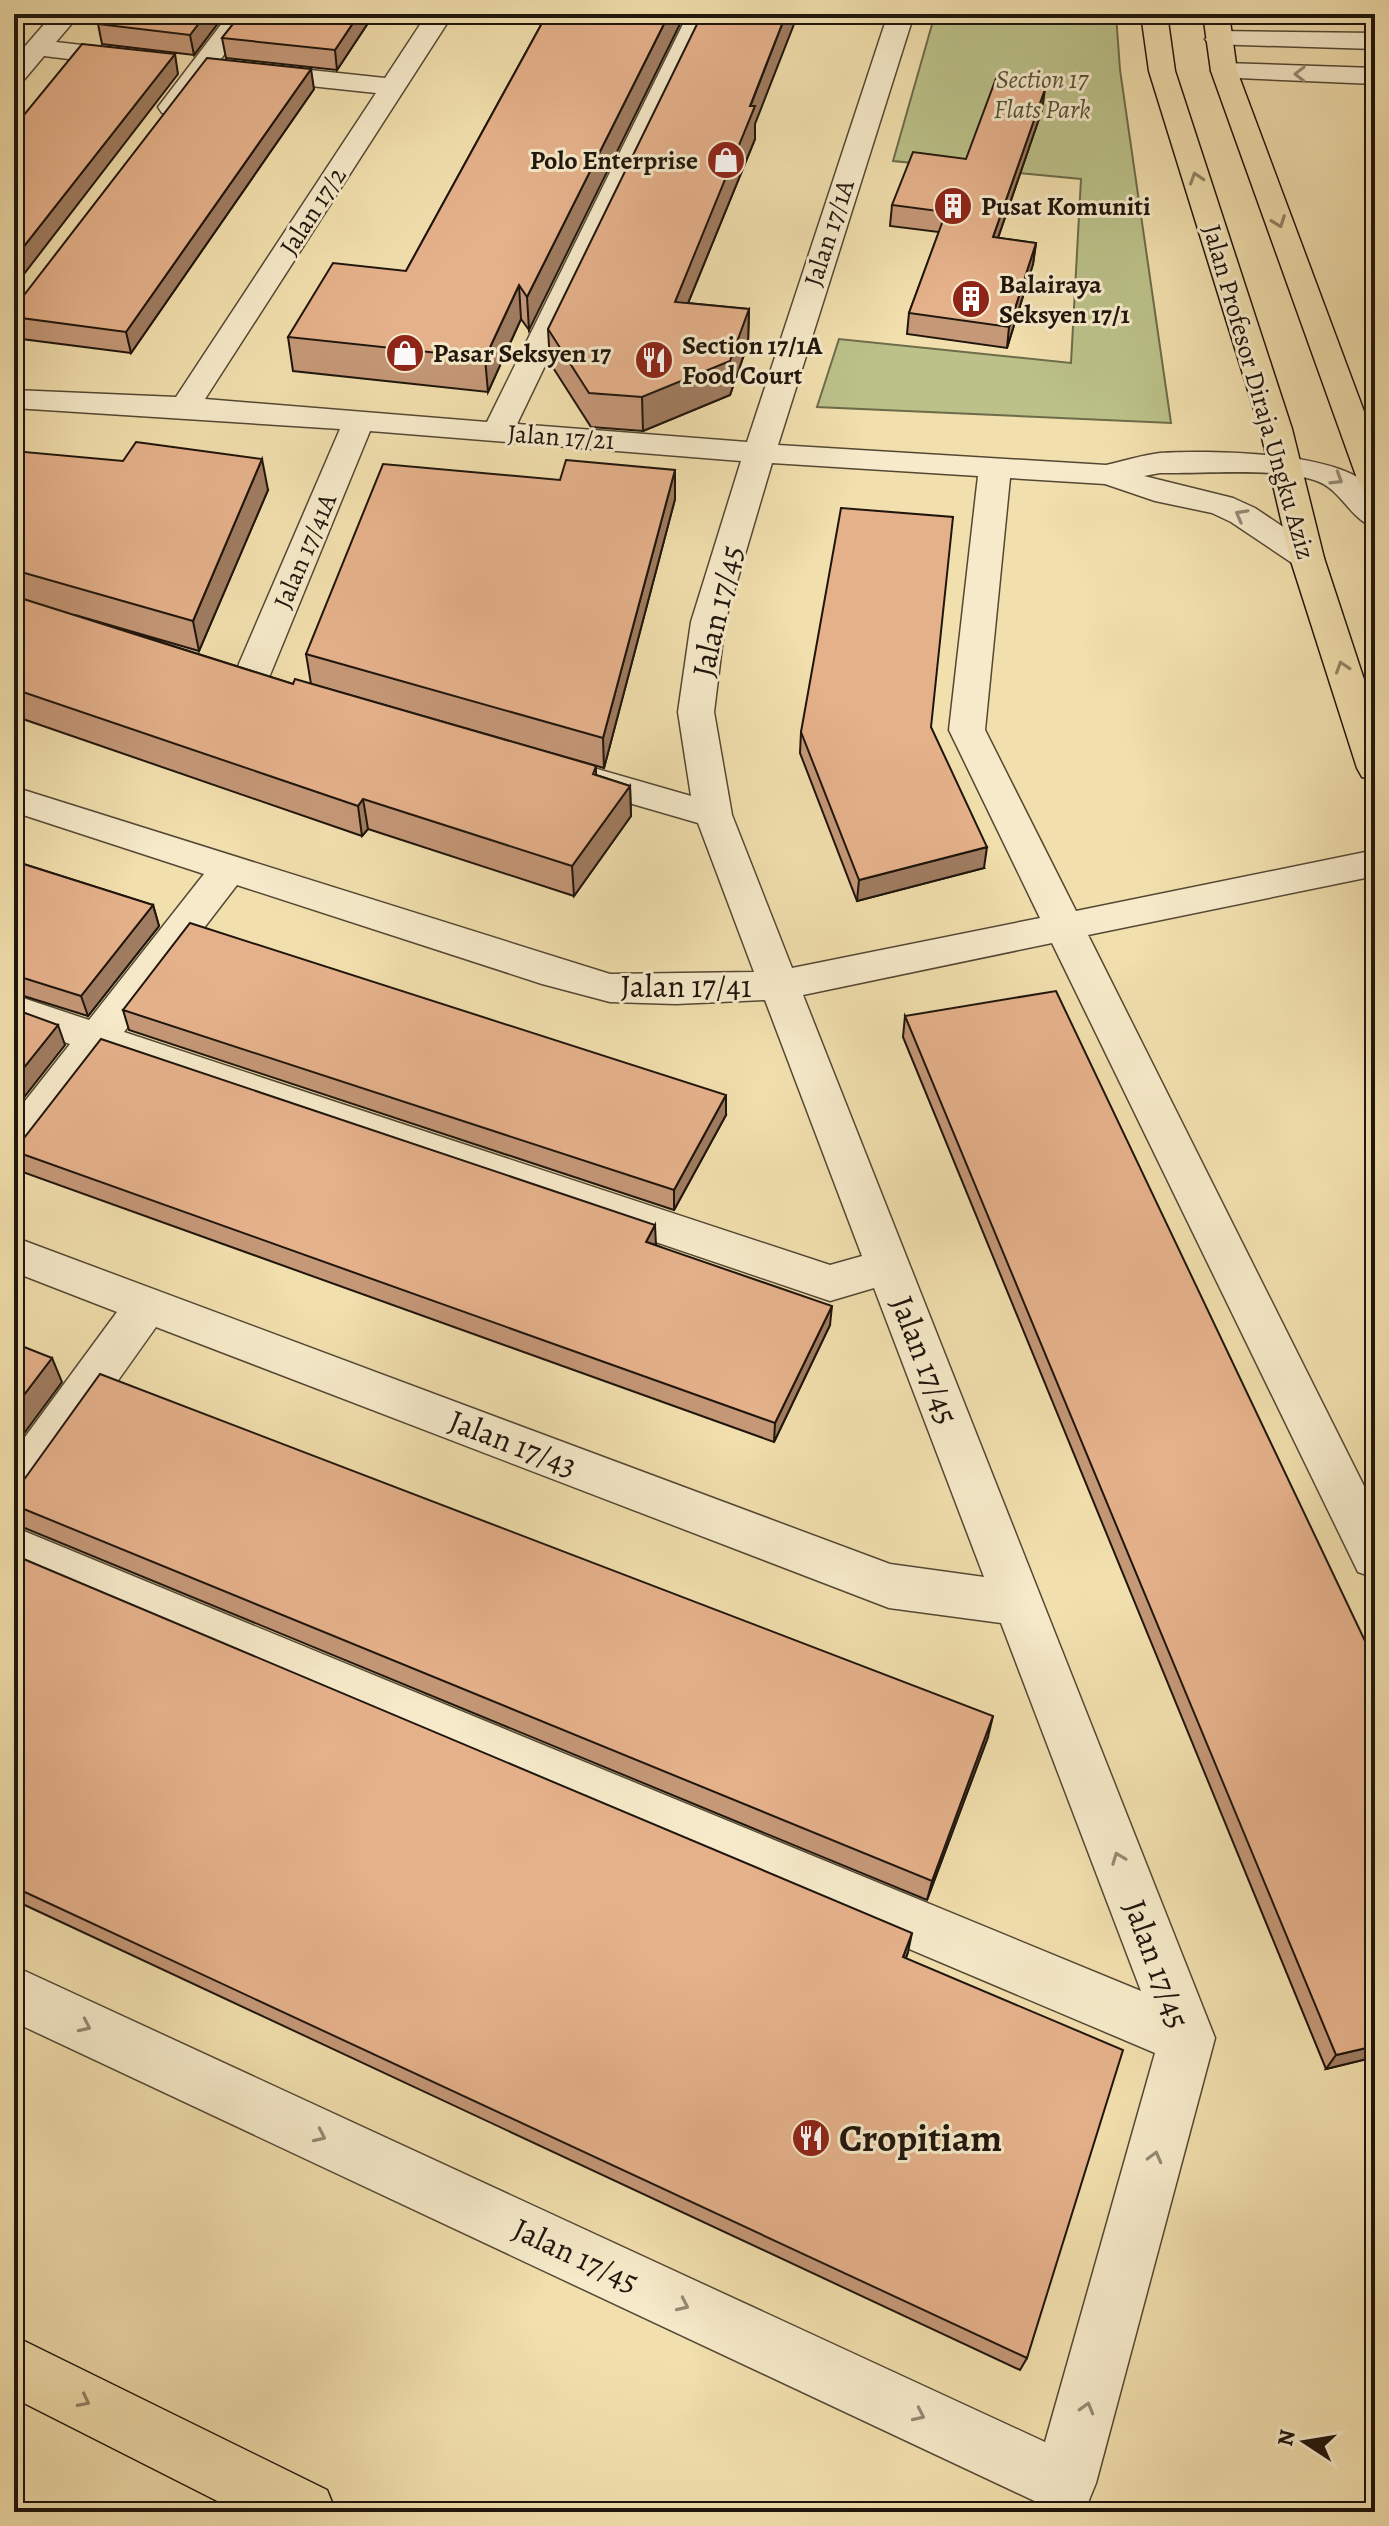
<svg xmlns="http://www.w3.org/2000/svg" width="1389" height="2526" font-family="Alegreya,serif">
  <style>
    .green { fill: #bbc189; stroke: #6d6b4a; stroke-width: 2 }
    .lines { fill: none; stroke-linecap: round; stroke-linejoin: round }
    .minor-casing { stroke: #544834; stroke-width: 3 }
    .major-casing { stroke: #1f150c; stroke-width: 3 }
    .minor { fill: #f6eaca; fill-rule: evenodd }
    .major { fill: #f1dfad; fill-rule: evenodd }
    .wall { fill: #c59878; stroke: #1f150c; stroke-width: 2 }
    .shaded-wall { fill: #a07c61; stroke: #1f150c; stroke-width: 2 }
    .building { fill: #e5b18b; stroke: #1f150c; stroke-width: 2 }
    .oneway { stroke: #958a74 }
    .oneway2 { stroke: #928465 }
    .labels { text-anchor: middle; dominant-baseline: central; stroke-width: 6; stroke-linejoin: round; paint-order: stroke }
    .far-park-label { font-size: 26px; font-style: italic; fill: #565138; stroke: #f6eaca }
    .far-poi-label { font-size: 26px; font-weight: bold; fill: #1f150c; stroke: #f6eaca; text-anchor: start }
    .far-street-label { font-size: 26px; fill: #1f150c; stroke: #f6eaca }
    .street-label { font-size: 32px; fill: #1f150c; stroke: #f6eaca }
    .near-poi-label { font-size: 38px; font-weight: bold; fill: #1f150c; stroke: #f6eaca; text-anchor: start }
  </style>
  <rect width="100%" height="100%" fill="#f1dfad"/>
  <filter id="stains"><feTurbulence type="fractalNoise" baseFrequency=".0025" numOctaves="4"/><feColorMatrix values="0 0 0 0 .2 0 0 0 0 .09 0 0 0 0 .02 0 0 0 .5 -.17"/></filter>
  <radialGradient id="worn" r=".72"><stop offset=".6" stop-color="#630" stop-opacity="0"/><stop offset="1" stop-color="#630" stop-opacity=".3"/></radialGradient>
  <path class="green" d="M935,14h181l4,56 51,353 -354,-16 22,-68 232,24 10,-184 -188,-18z"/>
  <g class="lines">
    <g class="minor-casing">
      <path id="minor" d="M53,14h27l-24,28 78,9 13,8 -13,8 -90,-11 -21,25 -9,2v-24z
        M229,14h26l-75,99h-18l-4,-6z
        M427,14h26l-248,385 282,23 201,-408h26l-197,410 230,18 141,-428h26l-136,431 328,20c18,-4 37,-10 54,-12 42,-3 199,-3 215,43 3,8 0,22 0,31 -24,-6 -33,-37 -58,-46 -37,-14 -115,-7 -157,-8l-16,3 89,22 22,10 64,43 5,7 -5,7 -12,3 -12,-3 -64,-43 -19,-9 -57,-12 -50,-17 -95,-6 -25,252 91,181 299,-61v26l-287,59 287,573v70l-17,-6 -306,-629 -249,52 412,1043 -119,445 -9,22 -17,7 -27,-7 -1029,-483v-56l1031,476 110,-389 -1141,-483v-43l1127,464 -140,-368 -112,-15 -733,-281 -125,176 -17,6v-57l103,-140 -103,-40v-35l876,327 94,13 -110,-289 -44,13 -724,-245 -77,100 -15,5v-46l56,-71 -56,-19v-30l75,25 115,-146 -190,-62v-25l596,187 144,-2 -56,-149 -138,-40 -5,-9 5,-9 13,-3 118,34 -13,-84 13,-90 50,-161 -371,-30 -102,249 -6,8 -12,3 -12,-3 -6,-8 108,-251 -326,-21v-18l162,7 200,-304 -122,-13 -13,-8 13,-8 131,14zM772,463l206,13 -29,254 91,188 -248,50 -60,-153 -18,-103 11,-90zM237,885l305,99 68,18 66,2 89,-4 97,256 -32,9 -706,-233z
        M1218,31l157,2v16l-166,-5 -4,-5z
        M1224,63l151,5v16l-160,-7 -4,-6z"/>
    </g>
    <g class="major-casing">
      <path id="major" d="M1141,14h26l8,57 117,358 32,129 51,155v67l-13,-3 -5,-9 -67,-210 -30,-129 -111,-358z
        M1203,14h26l8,57 138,370v53l-11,-3 -5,-7 -148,-413z
        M14,2336l313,154 9,22h-97l-225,-114z"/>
    </g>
    <use href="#minor" class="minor"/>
    <use href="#major" class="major"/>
  </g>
  <path class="wall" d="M106,14h119l-31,41 -92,-11 -4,-20z
    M241,14h133l-37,56 -111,-12 -4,-20z
    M547,14l-18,316 -8,-11 -33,73 -195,-21 -5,-34 118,-66z
    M1362,14h13v5h-12z
    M314,89l-183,264 -117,-15v-37l7,-2z
    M1042,110l-44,128 38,5 -3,21 -26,84 -100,-14 2,-21 30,-81 -49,-6 2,-21 74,-46z
    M755,124v15l-67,164 61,6 -1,34 -18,52 -87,36 -52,-4 -41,-64 -2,-34z
    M14,451l254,39 -69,161 -124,-36 218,69 303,82v9l34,11 1,30 -57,80 -206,-67 -6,7 -345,-119 -3,3z
    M675,470v29l-71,269 -293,-84 -5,-30 254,-174z
    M801,732l183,136 -127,33 -57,-148z
    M14,861l139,44 6,21 -71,90 -74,-23z
    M123,1010l603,105 -52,95 -545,-180z
    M905,1016l470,1041 -49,12 -423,-1032z
    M14,1145l642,100 174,80 -56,117 -757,-272 -3,-7z
    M14,1484l974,253 -61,163 -912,-376 -1,1z
    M14,1555l894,397 -2,6 121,400 -7,12 -1006,-470z"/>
  <path class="shaded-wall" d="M206,14h19l-31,41 -4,-20z
    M359,14h15l-37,56 -2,-20z
    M669,14h16l-156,316 -2,-33z
    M786,14h12l-43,110v15l-80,196v-33z
    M175,54l3,20 -164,213v-28z
    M311,69l3,20 -183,264 -5,-21z
    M1045,89l-3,21 -51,148 2,-21z
    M1036,243l-3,21 -26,84 2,-21z
    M519,285l2,34 -33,73 -3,-34z
    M749,309l-1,34 -18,52 -87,36 -1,-34z
    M262,459l6,31 -69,161 -6,-30z
    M675,470v29l-71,269 -1,-30z
    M630,786l1,30 -57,80 -2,-30z
    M363,799l5,30 -6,7 -4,-30z
    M987,847l-3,21 -127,33 2,-21z
    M153,905l6,21 -71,90 -7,-20z
    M58,1025l7,20 -51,65v-30z
    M726,1095v20l-52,95v-20z
    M655,1225l1,20 -10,-3z
    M832,1306l-2,19 -56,117 1,-19z
    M52,1358l10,24 -48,65v-39z
    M993,1716l-5,21 -61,163 5,-19z
    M912,1933l-4,19 -9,23 4,-18z
    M1375,2046v11l-49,12 10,-14z"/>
  <path class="building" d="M106,14h100l-16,21 -92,-11z
    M241,14h118l-24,36 -113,-12z
    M547,14h122l-142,283 -8,-12 -34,73 -197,-21 45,-74 73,8z
    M702,14h84l-36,92h5l-80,196 74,7 -19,52 -88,36 -53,-4 -41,-64z
    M82,44l93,10 -161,205v-132z
    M207,58l104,11 -185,263 -112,-15v-16l7,-2z
    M998,73l47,16 -52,148 43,6 -27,84 -100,-14 37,-101 -54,-7 21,-53 53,7z
    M136,442l126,17 -69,162 -179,-51v-119l109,10z
    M566,460l109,10 -72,268 -297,-84 77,-190 177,16z
    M841,508l112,9 -22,210 56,120 -128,33 -58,-148z
    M14,596l279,88 2,-5 301,87 -3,8 37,12 -58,80 -209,-67 -5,7 -344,-117z
    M14,861l139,44 -72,91 -67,-21z
    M190,923l536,172 -52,95 -551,-180z
    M1056,991l319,671v384l-39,9 -431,-1039z
    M14,1009l44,16 -44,55z
    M101,1039l554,186 -9,17 186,64 -57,117 -761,-272v-6l10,-7z
    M14,1343l38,15 -38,50z
    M100,1374l893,342 -61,165 -918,-376v-21l9,-3z
    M14,1555l898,378 -9,24 220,93 -96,308 -1013,-471z"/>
  <defs><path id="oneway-chevron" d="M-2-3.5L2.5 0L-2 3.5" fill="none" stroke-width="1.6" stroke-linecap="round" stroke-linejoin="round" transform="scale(2)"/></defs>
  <g class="oneway">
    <use href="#oneway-chevron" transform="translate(1300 74) rotate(-179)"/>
    <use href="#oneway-chevron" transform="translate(1337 479) rotate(32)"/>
    <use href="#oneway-chevron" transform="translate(1241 515) rotate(-151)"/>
    <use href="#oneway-chevron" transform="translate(1118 1858) rotate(-111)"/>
    <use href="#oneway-chevron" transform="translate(85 2026) rotate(25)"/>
    <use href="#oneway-chevron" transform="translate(320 2136) rotate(25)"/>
    <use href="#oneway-chevron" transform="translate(1155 2157) rotate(-75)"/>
    <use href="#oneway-chevron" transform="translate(683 2305) rotate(25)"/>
    <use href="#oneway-chevron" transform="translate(1087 2408) rotate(-74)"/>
    <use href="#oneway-chevron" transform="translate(919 2415) rotate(25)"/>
  </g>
  <g class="oneway2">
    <use href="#oneway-chevron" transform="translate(1196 178) rotate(-108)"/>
    <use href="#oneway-chevron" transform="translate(1279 222) rotate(70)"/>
    <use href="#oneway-chevron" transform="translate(1342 667) rotate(-108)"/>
    <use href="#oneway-chevron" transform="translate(84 2401) rotate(27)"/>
  </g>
  <defs>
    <g id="shop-disc" transform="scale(2)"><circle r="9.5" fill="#8f2418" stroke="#f6eaca"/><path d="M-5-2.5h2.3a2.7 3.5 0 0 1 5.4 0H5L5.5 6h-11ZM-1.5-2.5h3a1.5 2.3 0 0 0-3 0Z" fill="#fff"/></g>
    <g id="building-disc" transform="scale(2)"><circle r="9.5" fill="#8f2418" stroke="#f6eaca"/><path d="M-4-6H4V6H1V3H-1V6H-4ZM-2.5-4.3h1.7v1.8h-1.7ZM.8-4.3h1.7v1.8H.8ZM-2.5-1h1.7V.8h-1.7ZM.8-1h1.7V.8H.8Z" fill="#fff"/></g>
    <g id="restaurant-disc" transform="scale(2)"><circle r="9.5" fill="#8f2418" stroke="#f6eaca"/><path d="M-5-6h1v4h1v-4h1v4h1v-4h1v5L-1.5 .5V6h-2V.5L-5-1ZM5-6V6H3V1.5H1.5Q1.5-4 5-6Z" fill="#fff"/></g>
  </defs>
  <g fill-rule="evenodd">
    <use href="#shop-disc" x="726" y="160"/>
    <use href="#building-disc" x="953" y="206"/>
    <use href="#building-disc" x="971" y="299"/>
    <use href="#shop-disc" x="405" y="353"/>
    <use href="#restaurant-disc" x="654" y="360"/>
    <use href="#restaurant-disc" x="811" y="2138"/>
  </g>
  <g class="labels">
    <g class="far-park-label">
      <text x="1042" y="79">Section 17<tspan x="1042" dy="30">Flats Park</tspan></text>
    </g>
    <g class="far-poi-label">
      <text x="698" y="160" text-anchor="end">Polo Enterprise</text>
      <text x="981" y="206">Pusat Komuniti</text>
      <text x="999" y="284">Balairaya<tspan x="999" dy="30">Seksyen 17/1</tspan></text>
      <text x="682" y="345">Section 17/1A<tspan x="682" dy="30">Food Court</tspan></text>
      <text x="433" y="353">Pasar Seksyen 17</text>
    </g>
    <g class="far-street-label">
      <text transform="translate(313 211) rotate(-57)">Jalan 17/2</text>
      <text transform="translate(829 233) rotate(-72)">Jalan 17/1A</text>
      <text transform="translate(1259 392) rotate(74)">Jalan Profesor Diraja Ungku Aziz</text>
      <text transform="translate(561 437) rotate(4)">Jalan 17/21</text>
      <text transform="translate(305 551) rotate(-67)">Jalan 17/41A</text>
    </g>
    <g class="street-label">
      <text transform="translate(717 611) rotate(-77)">Jalan 17/45</text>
      <text x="686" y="986">Jalan 17/41</text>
      <text transform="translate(925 1360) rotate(69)">Jalan 17/45</text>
      <text transform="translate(513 1443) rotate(21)">Jalan 17/43</text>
      <text transform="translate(1157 1964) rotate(70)">Jalan 17/45</text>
      <text transform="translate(576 2255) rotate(25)">Jalan 17/45</text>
    </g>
    <g class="near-poi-label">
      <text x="839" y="2138">Cropitiam</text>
    </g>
  </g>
  <rect width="1389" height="2526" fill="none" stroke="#f1dfad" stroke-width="48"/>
  <rect x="16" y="16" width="1357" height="2494" fill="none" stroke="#1f150c" stroke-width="4"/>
  <rect x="24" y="24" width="1341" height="2478" fill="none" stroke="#1f150c" stroke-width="2"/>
  <g transform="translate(1305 2442) rotate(282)" stroke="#f6eaca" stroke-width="6" paint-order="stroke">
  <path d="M0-6L14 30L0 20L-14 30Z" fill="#1f150c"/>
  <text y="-12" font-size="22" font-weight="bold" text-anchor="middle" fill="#1f150c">N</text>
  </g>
  <rect width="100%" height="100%" filter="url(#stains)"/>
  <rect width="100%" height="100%" fill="url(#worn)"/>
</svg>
